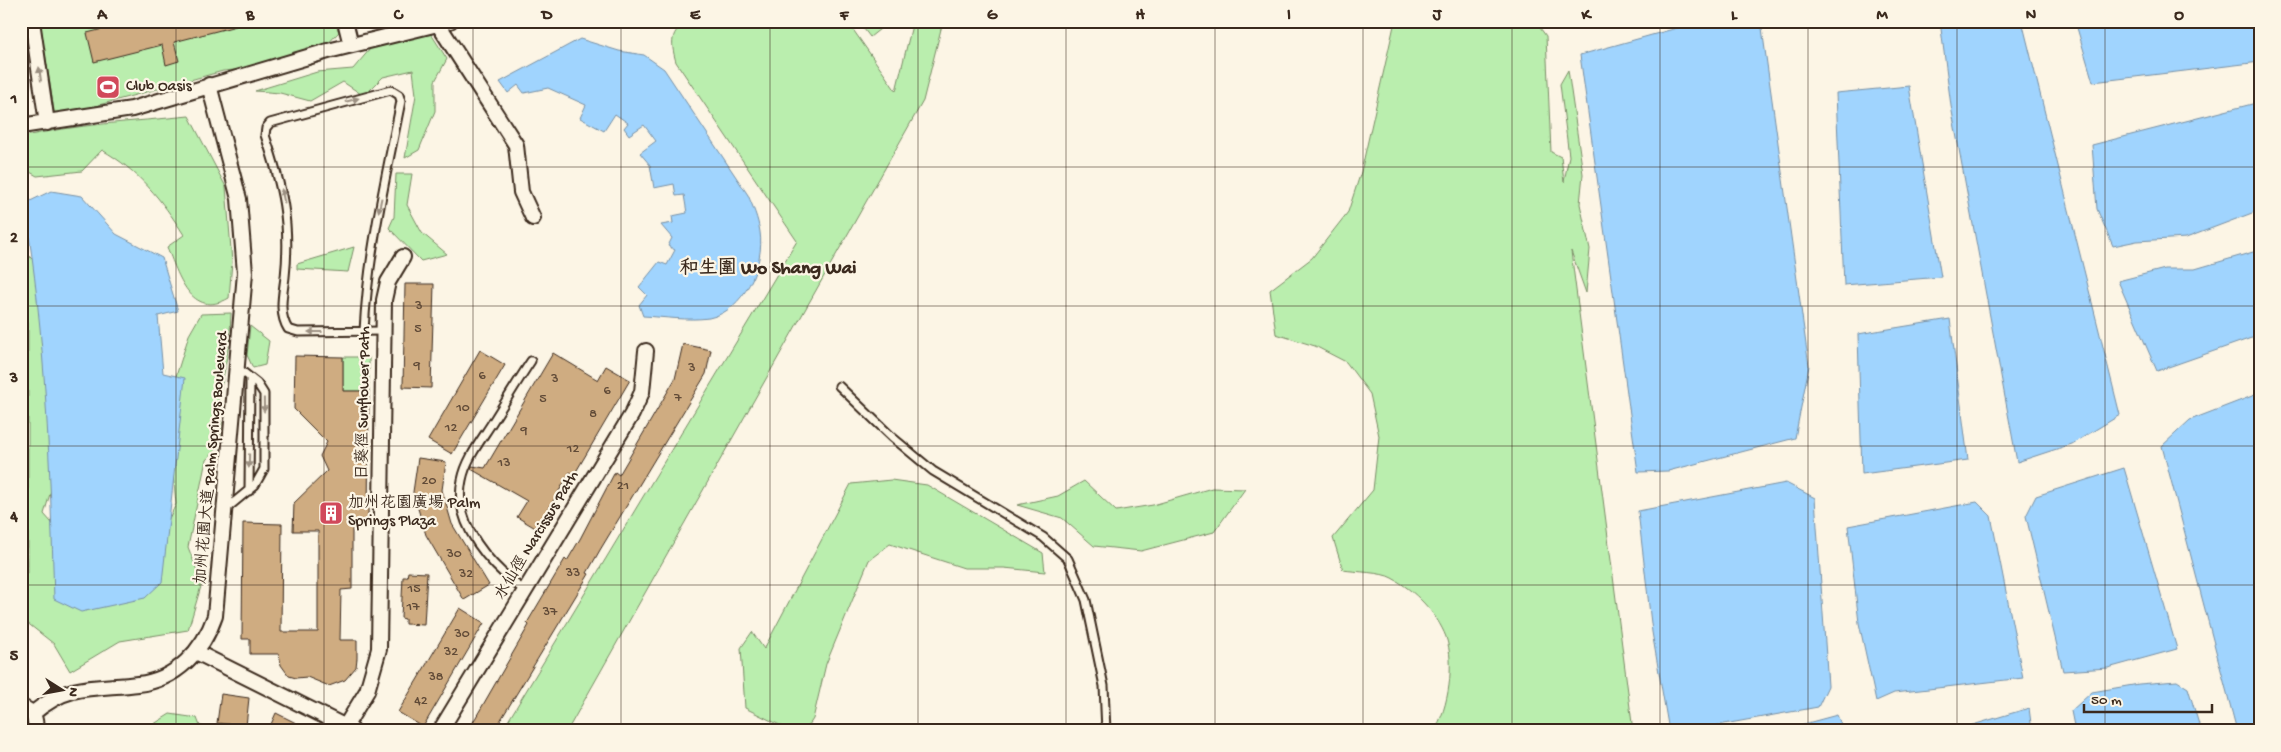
<svg xmlns="http://www.w3.org/2000/svg" width="2281" height="752" font-family="'Gochi Hand','LXGW WenKai TC',sans-serif">
  <style>
    .green { fill: #baeeae; stroke: #7a8c66 }
    .water { fill: #a0d4fe; stroke: #7890a4 }
    .building { fill: #cfac81; stroke: #3b2a1e }
    .lines { fill: none; stroke-linecap: round; stroke-linejoin: round }
    .service-casing { stroke: #3b2a1e; stroke-width: 11 }
    .minor-casing { stroke: #3b2a1e; stroke-width: 18 }
    .service { stroke: #fcf5e5; stroke-width: 7 }
    .minor { stroke: #fcf5e5; stroke-width: 14 }
    .oneway { fill: #9c9082 }
    .grid { fill: none; stroke: #3b2a1e; stroke-width: 1; stroke-opacity: 0.55 }
    .labels { text-anchor: middle; dominant-baseline: central; stroke-width: 4.5; stroke-linejoin: round; paint-order: stroke }
    .number-label { font-size: 14px; fill: #604a37 }
    .poi-label { font-size: 16px; fill: #3b2a1e; stroke: #fcf5e5; text-anchor: start }
    .street-label { font-size: 16px; fill: #3b2a1e; stroke: #fcf5e5 }
    .quarter-label { font-size: 19px; font-weight: bold; fill: #3b2a1e; stroke: #fcf5e5 }
    .neatline { fill: none; stroke: #3b2a1e; stroke-width: 2 }
    .grid-label { font-size: 16px; text-anchor: middle; font-weight: bold; fill: #3b2a1e }
  </style>
  <rect width="100%" height="100%" fill="#fcf5e5"/>
  <filter id="ink" filterUnits="userSpaceOnUse"><feTurbulence type="fractalNoise" baseFrequency=".02" numOctaves="2"/><feDisplacementMap in="SourceGraphic" scale="10" xChannelSelector="R" yChannelSelector="G"/><feConvolveMatrix kernelMatrix="1 2 1 2 8 2 1 2 1" color-interpolation-filters="sRGB"/></filter>
  <g filter="url(#ink)">
    <path class="green" d="M40,21h294l5,11 -18,19 -76,18 -22,2 -168,46z
      M693,21h154l49,70 17,-70h30l-20,80 -356,630h-65l295,-490 -121,-179c-6,-21 -6,-34 17,-41z
      M858,21h32l-20,16z
      M1395,21h140l11,15 5,116 10,5 3,25 5,-26 -9,-72 8,-14 15,104 -3,30 10,45 -4,44 -15,-42 62,480h-199c15,-23 21,-68 12,-94 -9,-24 -32,-47 -54,-59 -10,-6 -37,-6 -49,-8l-10,-32 40,-48 6,-54 -9,-42 -24,-32 -31,-16 -39,-12 -6,-44 42,-32 36,-46 13,-40z
      M426,26l21,33 -12,22v30l-16,39 -14,8 11,-63 -3,-25 -30,7 -19,19 -21,-14 -33,19 -30,-8 -25,-2 62,-19 36,-3 23,-27z
      M189,116l37,71 6,75 -3,36c-38,22 -51,-24 -62,-51l17,-12c-22,-35 -46,-65 -82,-85l-20,21 -45,5 -16,-9v-30c55,-13 111,-15 168,-21z
      M396,174h16l-5,31 15,28 25,21 -26,7 -32,-33 5,-11z
      M354,247l-6,25 -51,-3v-5z
      M21,249l20,18 16,203 -13,44 22,25 85,17 25,-52 -6,-63 2,-52 17,-54 12,-21 30,-1c-1,36 -8,69 -17,104l8,5 -3,24 -13,14 -18,87 14,36 -14,47 -68,11 -50,30 -16,-27 -33,-26v-47l7,2v-250l-7,-23z
      M250,326l19,15 -4,24 -12,3 -6,-13z
      M343,357h26v34h-26z
      M891,480l36,5 116,68 2,19 -41,-4h-40l-74,-24 -21,16 -43,104 -13,55 -8,12h-13l-47,-23 -4,-60 11,-16 12,17 87,-165z
      M1084,481l32,30 37,-6 59,-17 33,1 -31,43 -73,19 -47,-5 -32,-28 -45,-13 41,-9z
      M170,714l27,4 3,8 35,5h-92z"/>
    <path class="water" d="M1702,21h59l48,345 -14,72 -127,33 -30,1 -58,-417z
      M1940,21h82l98,394 -48,29 -55,18 -66,-356z
      M2075,21h185v41l-167,20z
      M580,39l39,12 25,4 20,14 84,126c5,12 10,23 12,37 5,32 -16,79 -51,86 -21,3 -45,-1 -66,-2l-4,-11 8,-10 -8,-8 20,-25 8,3 8,-15 -7,-4 4,-8 -11,-13 12,-2 -1,-7 15,-3 -3,-18 -8,1 -2,-12 -20,4 -4,-23 -10,-12 16,-12 -12,-16 -15,10 -5,-7 4,-5 -13,-9 -11,17 -24,-13 6,-13 -38,-17 -24,5 -6,-8 -10,8 -8,-11z
      M1909,86l32,191 -97,8 -8,-192z
      M2260,102v108l-74,28 -49,3 -24,5 -16,-37 -5,-64z
      M51,191l31,5 34,38 46,24 16,53 -20,5 5,57 22,5 -23,204 -17,16 -64,14 -27,-13c-4,-132 -8,-264 -30,-395z
      M2260,250v85l-103,36 -39,-90 47,-12h30z
      M1950,319l18,141 -106,14 -4,-140z
      M2260,393v338h-23l-75,-285 28,-26z
      M2124,468l53,181 -69,19 -45,3 -37,-155 10,-20z
      M1786,483l29,15 13,188 -10,21 -132,24h-17l-17,-99 -14,-121z
      M1977,502l14,14 32,162 -129,15 -18,8 -17,-78 -11,-97z
      M2177,681l11,7 13,43h-126l-4,-20 21,-19 47,-8z
      M2029,708l3,23h-79z
      M1837,715l7,16h-66z"/>
    <path class="building" d="M101,21h134l1,5 -62,16 5,19 -13,4 -4,-20 -68,17 -7,-29 16,-4z
      M405,284h29l-3,104 -28,-1z
      M683,344l28,6 -5,24 -106,176 -13,23 2,1 -95,157h-22l3,-5 -3,-2 57,-99 -2,-2 38,-64 2,2 13,-22 35,-67 4,3 56,-96z
      M480,350l25,15 -53,89 -24,-14z
      M553,353l45,27 8,-14 24,14 -56,95 -4,-3 -33,57 -20,-12 10,-16 -56,-32 1,-3 13,2z
      M295,356l48,1v34h26l-1,133h-16v65l-11,1 -1,50h17v18l-1,9 -11,13 -16,6 -22,-9 -11,1 -7,-2 -8,-11 -2,-11h-29v-15h-8l1,-116 39,1 -1,108h37v-101h-25l1,-28 33,-32 -7,-15 7,-14 -33,-33z
      M418,458l28,4 -4,28 10,34 37,61 -25,15 -38,-65 -13,-43z
      M408,572l19,1 -3,52 -19,-1v-5l-4,-1 2,-41h4z
      M460,608l24,15 -61,104 -25,-15z
      M221,694l28,4 -3,28 -29,-3z
      M276,713l36,18h-44z"/>
    <g class="lines">
      <g class="service-casing">
        <path id="service" d="M364,331c4,-78 22,-154 37,-230l-2,-6 -8,-5 -121,33 -4,5 -1,7c17,51 26,87 20,142 -2,17 -7,36 3,52l10,3 85,-1
          M839,386l53,51 41,34 110,66 25,22 18,41 18,86 2,45
          M249,491l1,-113
          M226,509l29,-24 9,-16v-75l-7,-11 -19,-15
          M525,591c-33,-24 -73,-66 -63,-111 4,-20 17,-37 28,-54 14,-22 27,-44 41,-65"/>
      </g>
      <g class="minor-casing">
        <path id="minor" d="M32,21l15,102
          M345,21l6,24
          M438,24l78,121 5,47 12,26
          M21,126l111,-17 196,-58 122,-30
          M196,652l156,78
          M21,707c12,4 16,12 14,24
          M32,714c12,-10 25,-19 41,-23 21,-5 44,-4 65,-7 38,-4 65,-33 77,-68l30,-343 -6,-74 -30,-114
          M345,727l22,-36 12,-42 5,-349 4,-18 15,-25
          M440,731l192,-317 10,-22 4,-41"/>
      </g>
      <use href="#service" class="service"/>
      <use href="#minor" class="minor"/>
    </g>
    <defs><path id="oneway-solid" d="M-6-.8H1V-3.2L6.5 0L1 3.2V.8H-6Z" transform="scale(1.25)"/></defs>
    <g class="oneway">
      <use href="#oneway-solid" transform="translate(40 74) rotate(-98)"/>
      <use href="#oneway-solid" transform="translate(352 100) rotate(-15)"/>
      <use href="#oneway-solid" transform="translate(283 196) rotate(-102)"/>
      <use href="#oneway-solid" transform="translate(380 205) rotate(102)"/>
      <use href="#oneway-solid" transform="translate(315 332) rotate(180)"/>
      <use href="#oneway-solid" transform="translate(264 405) rotate(89)"/>
      <use href="#oneway-solid" transform="translate(249 461) rotate(91)"/>
    </g>
  </g>
  <path class="grid" d="M176,21v710M324,21v710M473,21v710M621,21v710M770,21v710M918,21v710M1066,21v710M1215,21v710M1363,21v710M1512,21v710M1660,21v710M1808,21v710M1957,21v710M2105,21v710M21,167h2239M21,306h2239M21,446h2239M21,585h2239"/>
  <defs>
    <g id="stadium-square" transform="scale(1.25)"><rect x="-9" y="-9" width="18" height="18" rx="4" fill="#d1495b" stroke="#fcf5e5"/><path d="M0-5a6.5 5 0 1 0 0 10a6.5 5 0 1 0 0-10ZM-3.5-1.8h7v3.6h-7Z" fill="#fff"/></g>
    <g id="building-square" transform="scale(1.25)"><rect x="-9" y="-9" width="18" height="18" rx="4" fill="#d1495b" stroke="#fcf5e5"/><path d="M-4-6H4V6H1V3H-1V6H-4ZM-2.5-4.3h1.7v1.8h-1.7ZM.8-4.3h1.7v1.8H.8ZM-2.5-1h1.7V.8h-1.7ZM.8-1h1.7V.8H.8Z" fill="#fff"/></g>
  </defs>
  <g fill-rule="evenodd">
    <use href="#stadium-square" x="108" y="87"/>
    <use href="#building-square" x="331" y="513"/>
  </g>
  <g class="labels">
    <g class="number-label">
      <text x="419" y="306">3</text>
      <text x="418" y="329">5</text>
      <text x="417" y="366">9</text>
      <text x="692" y="368">3</text>
      <text x="482" y="376">6</text>
      <text x="555" y="379">3</text>
      <text x="607" y="391">6</text>
      <text x="678" y="398">7</text>
      <text x="543" y="399">5</text>
      <text x="463" y="408">10</text>
      <text x="593" y="414">8</text>
      <text x="451" y="428">12</text>
      <text x="524" y="431">9</text>
      <text x="573" y="449">12</text>
      <text x="504" y="463">13</text>
      <text x="429" y="481">20</text>
      <text x="623" y="486">21</text>
      <text x="454" y="554">30</text>
      <text x="573" y="573">33</text>
      <text x="466" y="574">32</text>
      <text x="414" y="589">15</text>
      <text x="413" y="607">17</text>
      <text x="550" y="612">37</text>
      <text x="462" y="634">30</text>
      <text x="451" y="652">32</text>
      <text x="436" y="677">38</text>
      <text x="421" y="701">42</text>
    </g>
    <g class="poi-label">
      <text x="126" y="87">Club Oasis</text>
      <text x="348" y="504">加州花園廣場 Palm<tspan x="348" dy="18">Springs Plaza</tspan></text>
    </g>
    <g class="street-label">
      <text transform="translate(365 403) rotate(-89)">日葵徑 Sunflower Path</text>
      <text transform="translate(213 458) rotate(-85)">加州花園大道 Palm Springs Boulevard</text>
      <text transform="translate(538 536) rotate(-59)">水仙徑 Narcissus Path</text>
    </g>
    <g class="quarter-label">
      <text x="768" y="269">和生圍 Wo Shang Wai</text>
    </g>
  </g>
  <rect width="2281" height="752" fill="none" stroke="#fcf5e5" stroke-width="55"/>
  <g transform="translate(62 690) rotate(101)" stroke="#fcf5e5" stroke-width="4" paint-order="stroke">
  <path d="M0-4L9 19L0 12L-9 19Z" fill="#3b2a1e"/>
  <text y="-8" font-size="14" font-weight="bold" text-anchor="middle" fill="#3b2a1e">N</text>
  </g>
  <path d="M2084 704v8h128v-8" fill="none" stroke="#3b2a1e" stroke-width="2.5"/>
  <text x="2091" y="704" font-size="15" fill="#3b2a1e" stroke="#fcf5e5" stroke-width="4" paint-order="stroke">50 m</text>
  <rect x="28" y="28" width="2226" height="696" class="neatline"/>
  <g class="grid-label">
    <text x="102" y="19">A</text>
    <text x="250" y="19">B</text>
    <text x="398" y="19">C</text>
    <text x="547" y="19">D</text>
    <text x="695" y="19">E</text>
    <text x="844" y="19">F</text>
    <text x="992" y="19">G</text>
    <text x="1140" y="19">H</text>
    <text x="1289" y="19">I</text>
    <text x="1437" y="19">J</text>
    <text x="1586" y="19">K</text>
    <text x="1734" y="19">L</text>
    <text x="1882" y="19">M</text>
    <text x="2031" y="19">N</text>
    <text x="2179" y="19">O</text>
    <text x="14" y="103">1</text>
    <text x="14" y="242">2</text>
    <text x="14" y="382">3</text>
    <text x="14" y="521">4</text>
    <text x="14" y="660">5</text>
  </g>
</svg>
